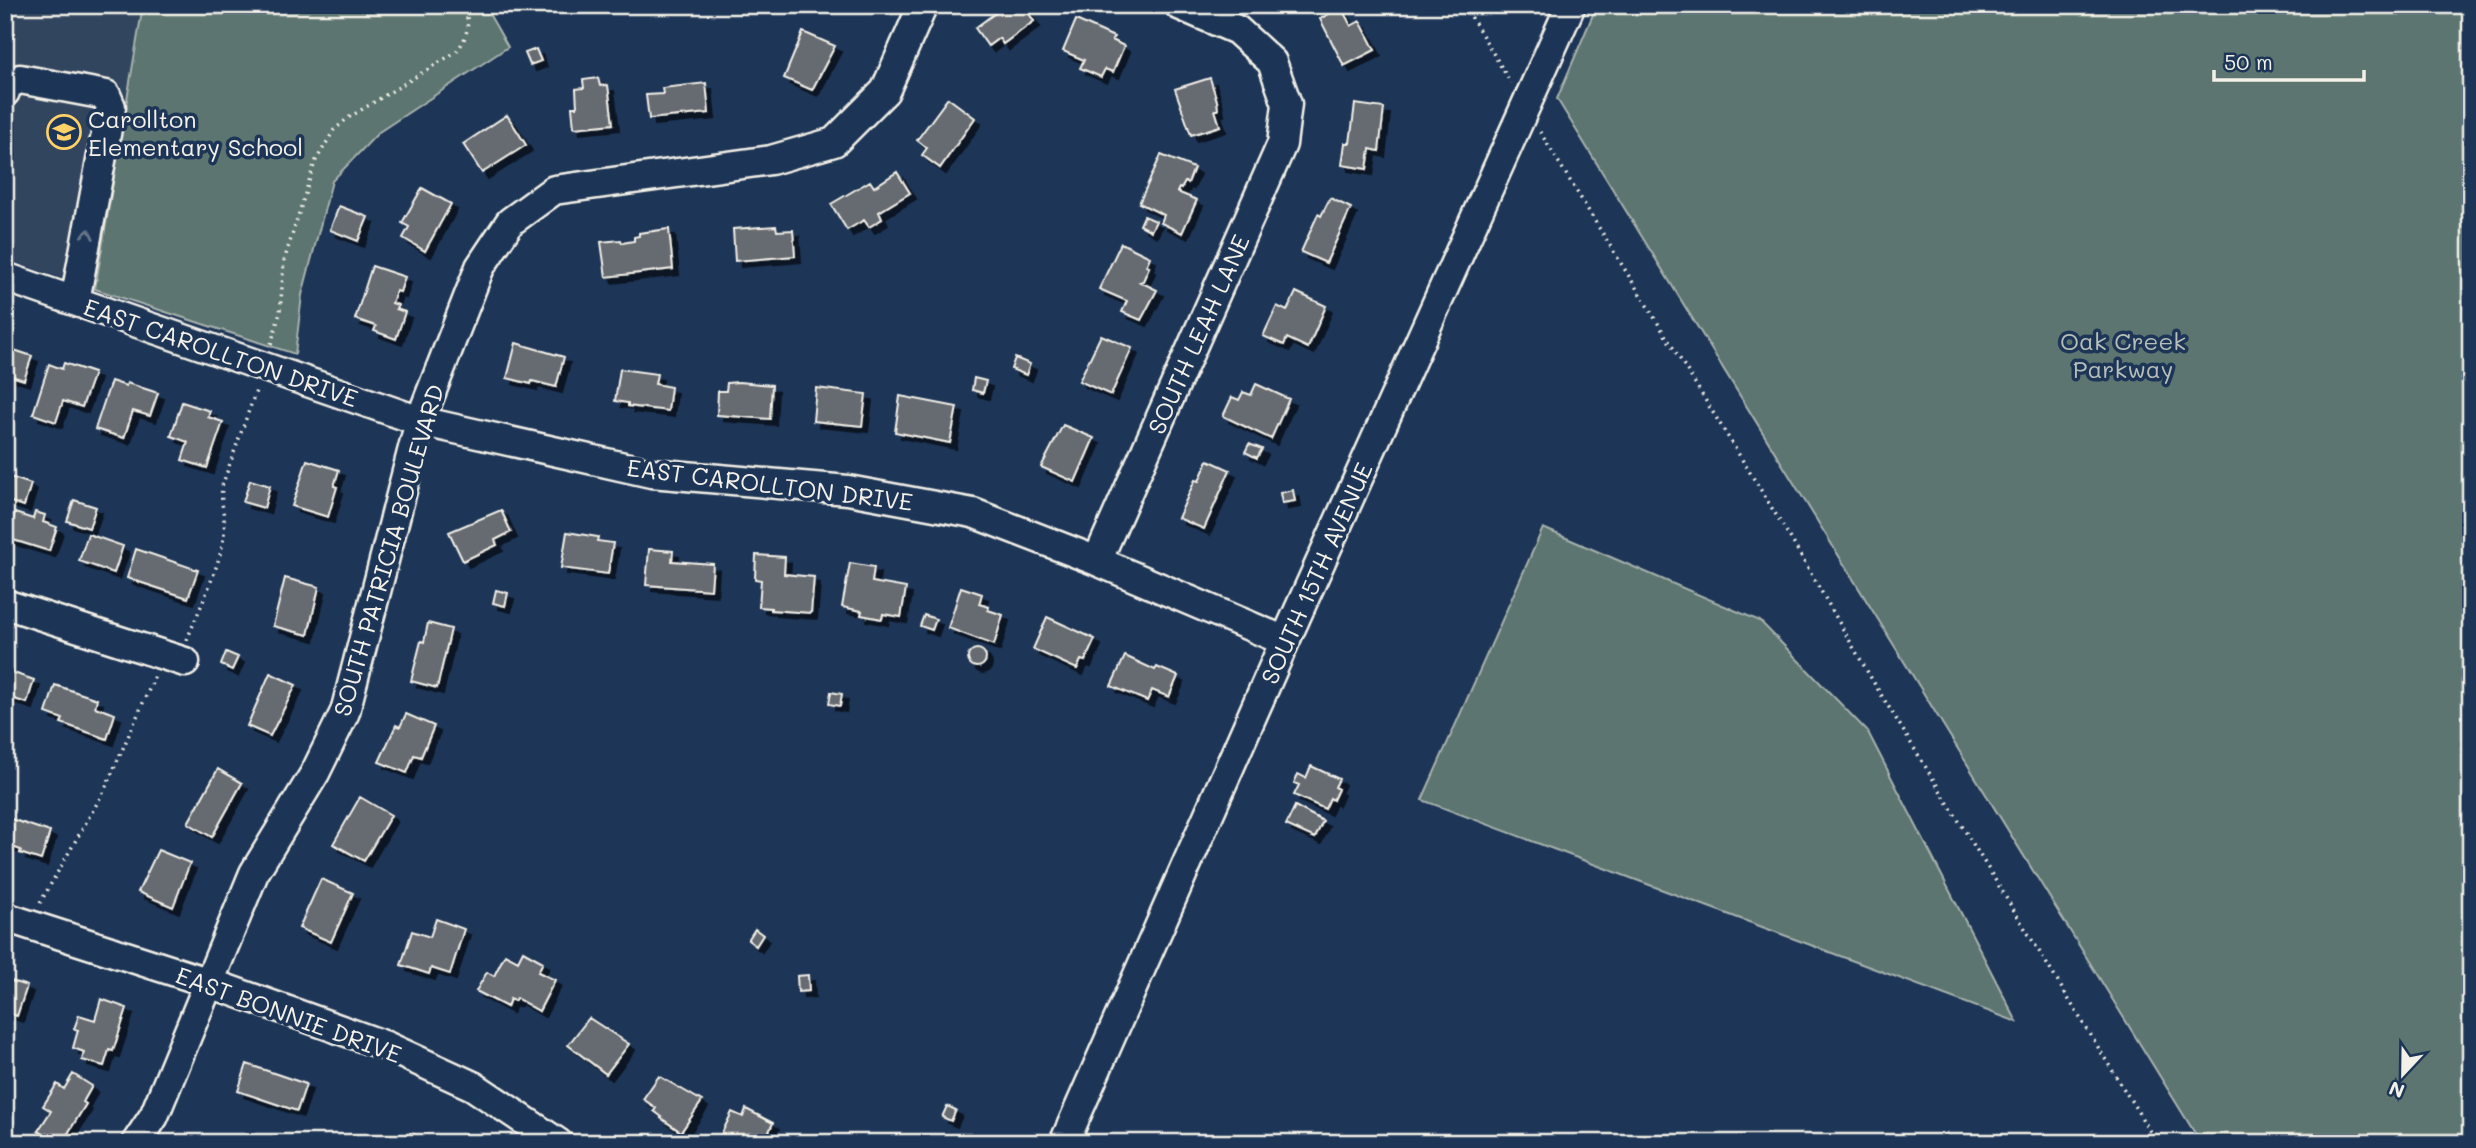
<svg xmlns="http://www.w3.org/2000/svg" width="2476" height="1148" font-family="Mali,sans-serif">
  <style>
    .built { fill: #33455f }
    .green { fill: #5b7470; stroke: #a8b2ac; stroke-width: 2 }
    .building { fill: #666b71; stroke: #f4f1e8; stroke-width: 2; filter: url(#shadow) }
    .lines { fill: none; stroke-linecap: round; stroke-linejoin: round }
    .minor-casing { stroke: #f4f1e8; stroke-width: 33 }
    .path { stroke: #f4f1e8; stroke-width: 3.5; stroke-dasharray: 2 5; stroke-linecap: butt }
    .minor { stroke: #1d3557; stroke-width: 28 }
    .oneway { stroke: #68778a }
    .labels { text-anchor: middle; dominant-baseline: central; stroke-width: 7; stroke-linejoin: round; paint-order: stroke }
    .poi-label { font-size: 24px; fill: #f4f1e8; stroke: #1d3557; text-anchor: start }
    .street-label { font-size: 24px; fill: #f4f1e8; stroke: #1d3557 }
    .park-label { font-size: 24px; fill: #b7bfb8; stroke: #1d3557 }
  </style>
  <defs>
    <filter id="shadow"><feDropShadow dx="6" dy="6" stdDeviation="0" flood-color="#0009"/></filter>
  </defs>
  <rect width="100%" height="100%" fill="#1d3557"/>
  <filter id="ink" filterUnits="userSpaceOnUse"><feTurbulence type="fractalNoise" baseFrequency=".0143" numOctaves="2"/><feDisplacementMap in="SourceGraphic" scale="14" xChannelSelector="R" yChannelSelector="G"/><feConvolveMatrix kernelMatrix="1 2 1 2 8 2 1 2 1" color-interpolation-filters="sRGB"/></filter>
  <g filter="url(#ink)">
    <path class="built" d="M5,5h138l-48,284 -90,-30z"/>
    <path class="green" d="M143,5h341l24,42 -129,85 -47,49 -30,114 -7,59 -200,-65z
      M1597,5h874v1138h-270l-644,-1044z
      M1543,528l217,93 108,111 149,290 -595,-222z"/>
    <path class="building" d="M1006,5h17l11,16 -31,23 -4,-6 -11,8 -13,-18z
      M1341,7l10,19 9,-5 15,29 -31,16 -24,-47z
      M1076,20l38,17 -2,3 12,6 -11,26 -8,-3 -4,8 -21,-9 4,-8 -21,-9z
      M803,32l32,14 -23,44 -28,-12z
      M536,49l5,12 -11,4 -5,-12z
      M598,78l2,8 8,-1 5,39 -39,4 -2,-21h5l-1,-18 8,-1 -1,-8z
      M1210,78l7,23 1,9h-3l5,16 -29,9 -16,-46z
      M706,83l3,30 -60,6 -3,-24 17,-1 -1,-6z
      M948,98l27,20 -35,50 -18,-13 5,-7 -10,-8z
      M1355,104l29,4 -5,43 -9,-2 -3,20 -25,-4 3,-22h5z
      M507,115l19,30 -44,28 -19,-29z
      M1161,155l33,13 -6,15 -3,-1 -4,7 -2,-1 -2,4 20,8 -15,33 -21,-10 3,-8 -25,-12z
      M897,172l13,21 -31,19 3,7 -13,8 -5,-7 -17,10 -16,-26 39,-23 4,6z
      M422,188l29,16 -26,47 -22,-13 6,-11 -7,-4z
      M1330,198l21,10 -25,55 -25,-11 17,-38 3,2z
      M339,206l29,11 -10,24 -28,-11z
      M1144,216l12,5 -5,10 -11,-6z
      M776,226l1,5 16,-1 2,26 -60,5 -2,-32z
      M669,229l4,40 -67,8 -5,-35 20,-2 1,3 12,-2v-4l5,-1v-3z
      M1121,243l29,14 -4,9 3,1 -6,14 -3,1 17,8 -16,30 -19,-8 5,-11 -28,-12z
      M372,266l33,11 -5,15 -4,-1 -4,12 6,2 -2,4 9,3 -9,27 -22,-8 2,-5 -21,-7z
      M1296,292l30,14 -18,42 -21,-10 -3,7 -21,-9 14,-30 10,5z
      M1101,335l31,13 -21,47 -32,-14z
      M516,343l48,14 -8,30 -24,-6 -1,3 -24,-6z
      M5,347l27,9 -8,24 -19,-6z
      M1015,358l15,6 -4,11 -15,-6z
      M64,363l30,10 -12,34 -19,-6 -7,21 -23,-8 16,-50 13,5z
      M620,369l37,5 -2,10 16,3 -3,24 -40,-5v-3l-13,-2z
      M974,378l12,3 -3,12 -11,-3z
      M111,381l15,5 1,-3 31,10 -8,23 -17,-5 -9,27 -29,-9z
      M739,382l33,3 -2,34 -53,-4 1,-24h8l1,-8z
      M1256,384l33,15 -18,40 -48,-23 9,-19 7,3 4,-8 8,3z
      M816,388l50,6 -4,32 -49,-5z
      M900,396l57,11 -7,36 -55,-11z
      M182,402l28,9 -2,6 15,5 -16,46 -25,-8 6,-18 -17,-6z
      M1063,425l31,13 -19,44 -34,-15z
      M1249,444l13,5 -5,9 -12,-6z
      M307,460l32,10 -5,16 3,1 -9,30 -36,-11z
      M1208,460l22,10 -26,59 -26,-11 17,-38 4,1z
      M10,477l21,7 -7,22 -19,-6z
      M250,480l20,6 -6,22 -21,-6z
      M1293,490l2,11 -13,2 -2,-10z
      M74,500l22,7 -7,21 -22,-7z
      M501,510l10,22 -16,8 2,5 -34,16 -14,-29z
      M35,512l10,3 -2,7 14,5 -8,24 -42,-13 8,-25 18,6z
      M567,532l31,5 -1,4 16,2 -5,31 -47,-6z
      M88,534l35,12 -9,27 -35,-12z
      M136,549l62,21 -10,28 -61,-20z
      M649,549l24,2 -1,10 41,3 -2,26 -65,-5z
      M756,555l29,2 -1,17 30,3 -3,36 -40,-3v-2l-12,-1 2,-27 -6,-1z
      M850,563l24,4 -2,15 34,6 -5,29 -18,-3 -1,5 -21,-4 1,-4 -20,-4z
      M285,578l34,9 -11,48 -35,-9z
      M961,587l21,7 -3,10 10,3 -1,3 15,5 -9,30 -46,-17z
      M496,590l12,3 -3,13 -12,-3z
      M924,615l12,4 -4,11 -12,-4z
      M1047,617l48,22 -10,22 -4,-1 -4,9 -44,-20z
      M428,623l23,6 -14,59 -26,-7 10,-40 3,1z
      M968 658a9 9 0 1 1 18 0a9 9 0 1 1-18 0Z
      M226,652l12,5 -6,13 -11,-5z
      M1125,656l30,14 2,-3 21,9 -9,21 -17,-7 -5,11 -36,-15z
      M5,670l29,10 -7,23 -22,-7z
      M270,673l26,12 -26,51 -23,-10z
      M55,685l42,14 -2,8 20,7 -8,25 -46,-16 2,-4 -17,-6z
      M831,692l11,2 -2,12 -11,-2z
      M406,714l28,12 -13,31 -7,-2 -7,18 -28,-11 17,-37 4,2z
      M1311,766l28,13 -4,8 3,2 -5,11 -3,-2 -5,11 -31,-14 5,-10 -5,-2 4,-9 8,4z
      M218,769l24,14 -30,54 -24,-14z
      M360,797l31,18 -27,46 -31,-17z
      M1295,806l28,15 -8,17 -29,-13z
      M5,817l45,15 -9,28 -21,-7 1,-3 -14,-5 -2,4z
      M158,850l32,13 -17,44 -35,-15z
      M321,879l32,14 -22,49 -32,-14z
      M436,919l28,10 -14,45 -19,-6 -2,6 -28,-9 11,-34 18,6z
      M755,929l8,6 -7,11 -8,-6z
      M523,951l20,11 -5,10 17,8 -16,31 -23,-13 -2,3 -4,-2 -3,8 -31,-16 11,-19 7,4 11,-22 13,7z
      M808,975l1,16 -11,1 -1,-16z
      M5,979l22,7 -10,30 -12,-4z
      M101,999l26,9 -14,43 -4,-1 -5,16 -22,-6 2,-8 -11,-4 5,-18 -4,-1 5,-14 16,5z
      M589,1018l40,26 -23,30 -38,-29z
      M247,1064l59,20 -9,27 -59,-20z
      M73,1074l19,12 -9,16 3,2 -24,39h-6l-18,-12 13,-20 -8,-5 14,-22 7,5z
      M659,1076l43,25 -21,31 -20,-14 1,-1 -8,-6 2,-3 -13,-9z
      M947,1106l9,4 -5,11 -9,-4z
      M746,1109l27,14 -6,13 14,7h-54l-8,-4 13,-27 11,5z
      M410,1133h1l21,10h-27z"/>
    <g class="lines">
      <g class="minor-casing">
        <path id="minor" d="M5,92l1,-7 14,-6 86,16 5,12 -36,194
          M5,277l415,144 231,52 197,17 125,23 124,48 188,80
          M1097,561l185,-417 5,-40 -15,-42 -35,-32 -58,-25
          M5,604l180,58
          M5,917l205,66 176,63 87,40 85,57
          M136,1143l18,-27 100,-243 61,-100 30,-61 75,-291 60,-154 30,-45 44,-32 217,-30 63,-18 51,-51 38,-86
          M1064,1143l221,-502 286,-636"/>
      </g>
      <path class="path" d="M1464,5l47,78
        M1540,132l251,407 83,144 283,460
        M271,344l9,-31 4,-52 31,-99 19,-32 14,-12 108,-66c12,-15 15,-29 7,-47
        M187,640c12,-31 33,-73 37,-105 2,-17 -4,-32 -2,-49l35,-98
        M40,903l64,-112 51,-115"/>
      <use href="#minor" class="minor"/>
    </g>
    <defs><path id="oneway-chevron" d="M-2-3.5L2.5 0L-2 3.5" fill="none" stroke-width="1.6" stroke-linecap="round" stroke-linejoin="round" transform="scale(1.75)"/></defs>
    <use class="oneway" href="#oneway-chevron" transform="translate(88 234) rotate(-79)"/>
  </g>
  <defs>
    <g id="school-ring" transform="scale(1.75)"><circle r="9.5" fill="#1d3557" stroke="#ffd166" stroke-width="1.5"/><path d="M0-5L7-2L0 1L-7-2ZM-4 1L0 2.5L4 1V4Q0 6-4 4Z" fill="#ffd166"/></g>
  </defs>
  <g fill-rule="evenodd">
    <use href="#school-ring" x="64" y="132"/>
  </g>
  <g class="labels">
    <g class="poi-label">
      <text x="88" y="118">Carollton<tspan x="88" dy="28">Elementary School</tspan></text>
    </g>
    <g class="street-label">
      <text transform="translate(1198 334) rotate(-66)">SOUTH LEAH LANE</text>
      <text transform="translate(221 352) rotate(19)">EAST CAROLLTON DRIVE</text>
      <text transform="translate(770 484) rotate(7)">EAST CAROLLTON DRIVE</text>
      <text transform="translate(388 550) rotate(-74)">SOUTH PATRICIA BOULEVARD</text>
      <text transform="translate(1316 573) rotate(-66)">SOUTH 15TH AVENUE</text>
      <text transform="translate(289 1014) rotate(20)">EAST BONNIE DRIVE</text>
    </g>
    <g class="park-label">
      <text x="2123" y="340">Oak Creek<tspan x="2123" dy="28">Parkway</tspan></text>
    </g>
  </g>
  <rect width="2476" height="1148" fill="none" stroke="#1d3557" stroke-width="28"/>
  <rect x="14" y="14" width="2448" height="1120" fill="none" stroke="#f4f1e8" stroke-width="2.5" filter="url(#ink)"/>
  <g transform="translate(2403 1074) rotate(202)" stroke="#1d3557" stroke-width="5" paint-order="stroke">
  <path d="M0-5L12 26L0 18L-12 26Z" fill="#f4f1e8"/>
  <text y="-10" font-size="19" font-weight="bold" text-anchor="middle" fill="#f4f1e8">N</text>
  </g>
  <path d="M2214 70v10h150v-10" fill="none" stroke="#f4f1e8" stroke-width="3.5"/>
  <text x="2224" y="70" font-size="21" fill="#f4f1e8" stroke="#1d3557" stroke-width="5" paint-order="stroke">50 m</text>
</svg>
